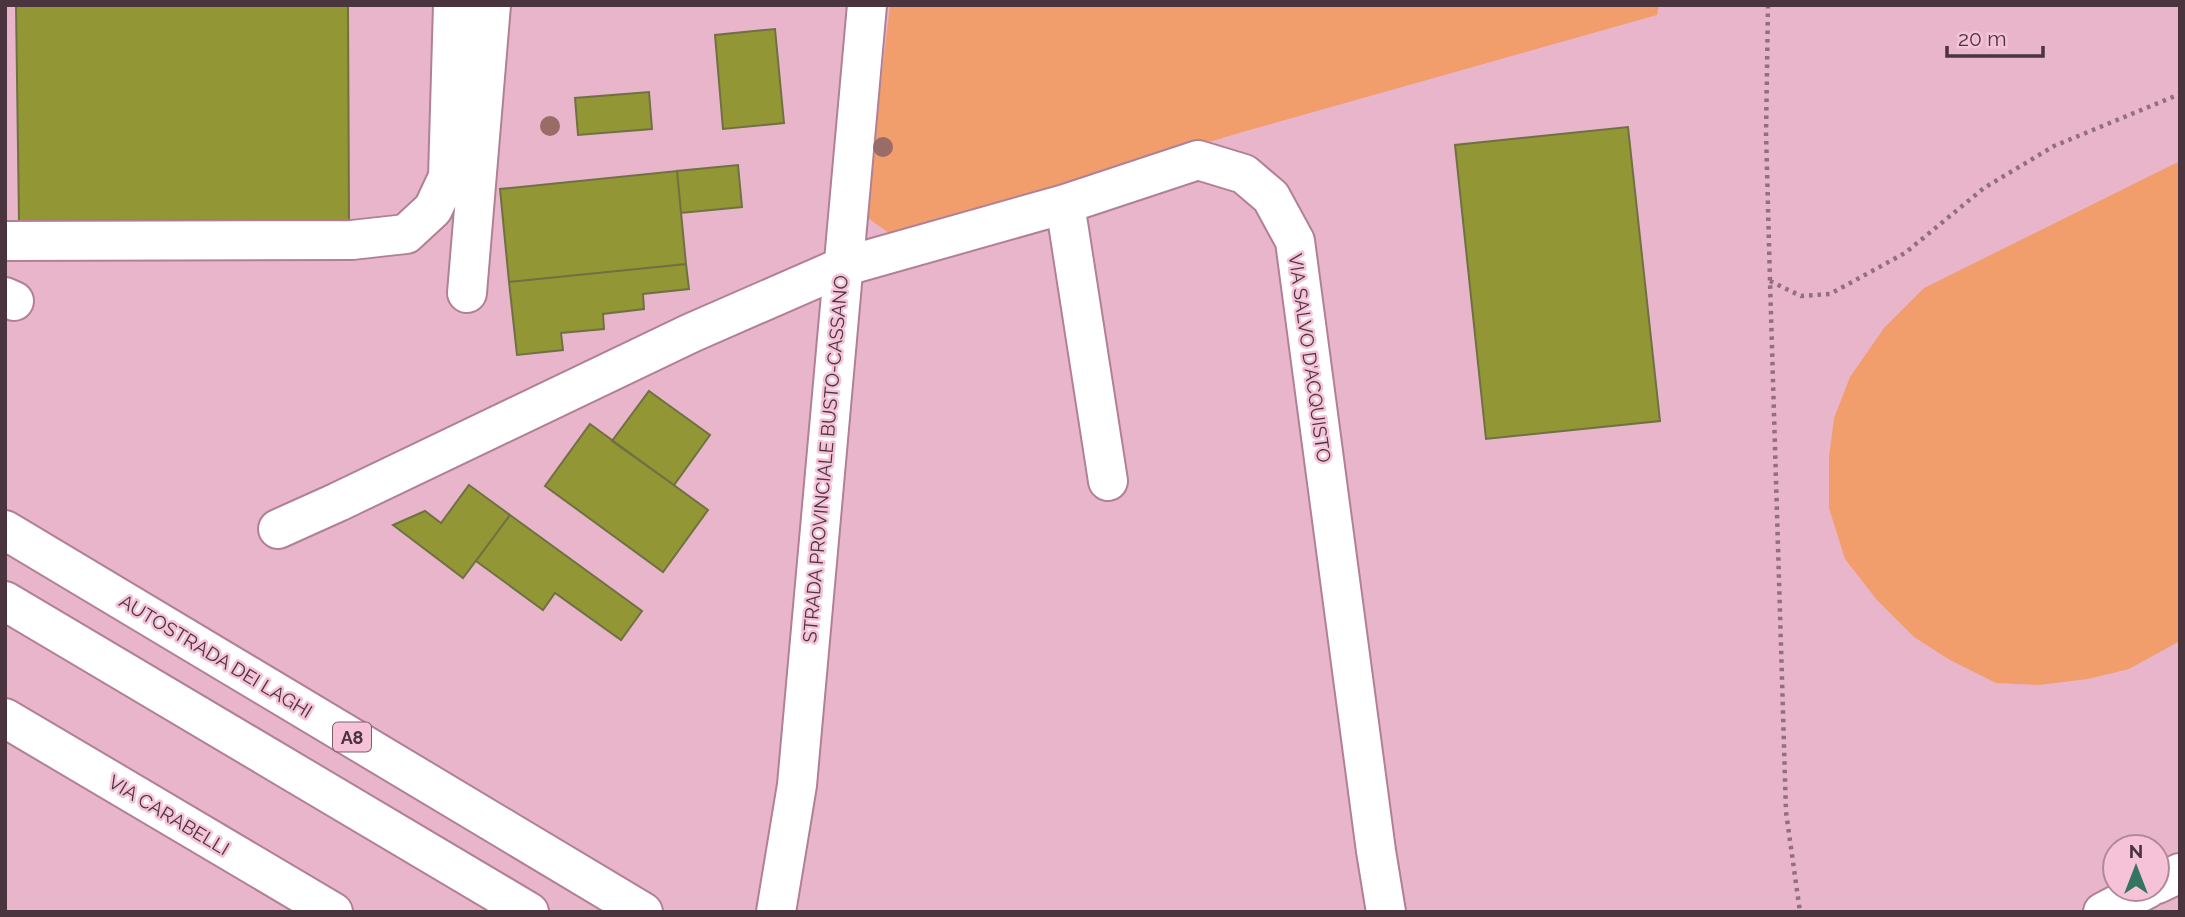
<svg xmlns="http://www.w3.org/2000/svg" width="2185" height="917" font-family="Raleway,sans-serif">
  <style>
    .green { fill: #f19e6c }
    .building { fill: #939634; stroke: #6f7143; stroke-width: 2 }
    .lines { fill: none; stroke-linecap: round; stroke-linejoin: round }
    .minor-casing { stroke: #b18095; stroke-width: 42 }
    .major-casing { stroke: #b18095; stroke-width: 42 }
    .highway-casing { stroke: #b18095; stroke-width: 42 }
    .path { stroke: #926f7e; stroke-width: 4.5; stroke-dasharray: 3.5 5; stroke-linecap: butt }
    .minor { stroke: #fff; stroke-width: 38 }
    .major { stroke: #fff; stroke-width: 38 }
    .highway { stroke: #fff; stroke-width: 38 }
    .tree { fill: #9a6c67 }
    .labels { text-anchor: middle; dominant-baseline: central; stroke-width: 5; stroke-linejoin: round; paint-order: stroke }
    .shield { fill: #f6c2d8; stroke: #7e5f6c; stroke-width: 2 }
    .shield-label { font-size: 18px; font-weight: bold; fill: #4a353e }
    .street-label { font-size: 19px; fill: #4a353e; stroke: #f6c2d8 }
  </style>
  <rect width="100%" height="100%" fill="#e9b5cb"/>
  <path class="green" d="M890,5h769l-2,10 -411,116 -353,105 -28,-20z
    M2180,161v480l-51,28 -41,10 -49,6 -43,-2 -46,-23 -36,-23 -37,-37 -32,-41 -16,-51v-51l5,-39 16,-41 34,-49 40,-40z"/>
  <path class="building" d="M16,5h332l1,215 -330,1z
    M775,29l9,94 -61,6 -8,-94z
    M649,92l3,37 -74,6 -3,-37z
    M1628,127l32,294 -174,18 -31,-294z
    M738,165l4,42 -61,6 -4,-42z
    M677,171l9,93 -177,18 -9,-93z
    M686,264l3,25 -46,5 1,15 -41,5 1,15 -43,4 2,17 -46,5 -8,-73z
    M649,391l61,44 -36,50 -62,-44z
    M590,424l118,86 -45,62 -118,-86z
    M469,485l41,30 -47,63 -70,-53 32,-14 16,12z
    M510,515l132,96 -21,29 -66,-47 -12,17 -67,-49z"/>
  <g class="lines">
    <g class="minor-casing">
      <path id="minor" d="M1065,204l43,277
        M5,241l347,-1 54,-6 27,-25 15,-32 5,-172
        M467,293l24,-288
        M5,297l9,4
        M278,529l60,-27 353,-169 151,-66 223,-63 133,-44 46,14 27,23 24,44 81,610 10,61
        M5,718l328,194
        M2157,884l23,-11
        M2103,912l44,-23"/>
    </g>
    <g class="major-casing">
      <path id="major" d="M776,912l21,-127 70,-780"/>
    </g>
    <g class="highway-casing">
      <path id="highway" d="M5,530l638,382
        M5,601l524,311"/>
    </g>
    <path class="path" d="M1768,5l-2,128 4,148 16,531 14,100
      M1770,281l31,15 29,-2 75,-41 79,-65 70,-42 126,-52"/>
    <use href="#minor" class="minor"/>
    <use href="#major" class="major"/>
    <use href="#highway" class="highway"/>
  </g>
  <g class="tree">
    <circle cx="550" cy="126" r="10"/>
    <circle cx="883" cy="147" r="10"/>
  </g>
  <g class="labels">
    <rect class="shield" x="333" y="722.5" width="38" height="29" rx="5"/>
    <g class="shield-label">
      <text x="352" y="737">A8</text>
    </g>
    <g class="street-label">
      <text transform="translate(1310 358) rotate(82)">VIA SALVO D'ACQUISTO</text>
      <text transform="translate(825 459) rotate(-85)">STRADA PROVINCIALE BUSTO-CASSANO</text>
      <text transform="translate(216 656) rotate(31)">AUTOSTRADA DEI LAGHI</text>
      <text transform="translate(169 815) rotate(31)">VIA CARABELLI</text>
    </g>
  </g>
  <rect width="2185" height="917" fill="none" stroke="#4a353e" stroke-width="14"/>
  <g transform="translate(2136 868)"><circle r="33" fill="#f6c2d8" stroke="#b18a9a" stroke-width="2"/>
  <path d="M0-5L12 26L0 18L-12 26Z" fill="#357461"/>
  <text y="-10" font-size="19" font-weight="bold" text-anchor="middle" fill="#4a353e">N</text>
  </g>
  <path d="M1947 46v10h96v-10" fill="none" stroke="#4a353e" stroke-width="3.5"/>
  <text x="1958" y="46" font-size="21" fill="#4a353e" stroke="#f6c2d8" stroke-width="5" paint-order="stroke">20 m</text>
</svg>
